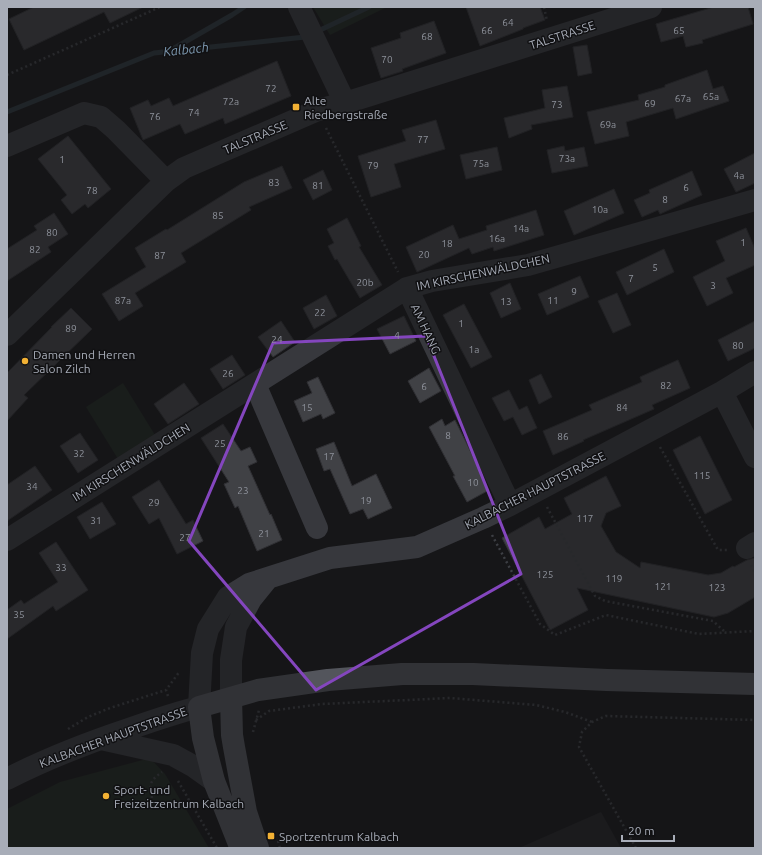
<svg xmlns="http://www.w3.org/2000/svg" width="762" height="855" font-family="Ubuntu,sans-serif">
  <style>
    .built { fill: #222225 }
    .green { fill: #1e261f }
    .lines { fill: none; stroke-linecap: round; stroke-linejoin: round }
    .stream { stroke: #2c353c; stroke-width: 5 }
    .building { fill: #404145; stroke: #303034 }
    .path { stroke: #3d3f44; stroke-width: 2.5; stroke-dasharray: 2 3; stroke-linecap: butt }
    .minor { stroke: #37383d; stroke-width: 22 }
    .major { stroke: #53555c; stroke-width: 22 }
    .marked { fill: none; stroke: #8446be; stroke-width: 3; stroke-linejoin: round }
    .poi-dot { fill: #f2b134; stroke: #111113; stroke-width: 1.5 }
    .labels { text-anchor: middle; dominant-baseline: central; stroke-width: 3; stroke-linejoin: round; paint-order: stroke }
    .number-label { font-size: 10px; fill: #8e929b }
    .street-label { font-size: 12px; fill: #a8adb8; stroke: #111113 }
    .poi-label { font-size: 12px; fill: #a8adb8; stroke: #111113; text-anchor: start }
    .water-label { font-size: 13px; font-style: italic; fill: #7f9bb3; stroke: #111113 }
  </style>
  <rect width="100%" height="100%" fill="#161618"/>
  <path class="built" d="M601,812l20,36h-102z"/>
  <path class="green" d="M313,7h74l-57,28z
    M123,383l32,52 -37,24 -32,-52z
    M150,758l15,16 44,74h-202v-39l53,-27z"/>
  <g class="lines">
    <path class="stream" d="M316,32l53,-25
      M171,50l61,-35 12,-8
      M7,112l147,-59 151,-16 2,-1"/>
  </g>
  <path class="building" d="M34,7h109l-33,16 -6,-11 -80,38 -15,-31z
    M466,7h74l5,13 -22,8v1l-43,17z
    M714,7h34l5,17 -51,16 1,3 -17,4 -3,-11 -22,6 -5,-18z
    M434,21l12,32 -44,16 1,2 -22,7 -10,-30 30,-10 -1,-5z
    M587,45l5,28 -14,3 -5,-29z
    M277,61l14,35 -66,28 -2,-6 -38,16 -5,-10 -37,16 -13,-32 18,-8 3,6 18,-8 4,8z
    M707,70l6,19 10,-3 6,15 -53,18 -3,-11 -47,14 3,14 -34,8 -8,-32 52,-12 -1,-5 27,-8v-2z
    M567,86l6,31 -42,8 1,4 -23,9 -5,-20 41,-10 -3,-18z
    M436,120l9,29 -51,15 7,23 -30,10 -13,-41 48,-15 -4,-11z
    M68,136l43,53 -23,19 -3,-4 -13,10 -11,-14 6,-5 -29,-36z
    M564,146l1,5 19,-4 4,19 -36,7 -5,-23z
    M497,147l5,23 -36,9 -6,-24z
    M755,153v30l-19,9 -12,-23z
    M282,166l10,22 -43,19 2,3 -70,43 5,9 -51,31 8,13 -24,15 -17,-27 44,-27 -11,-19 31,-19 1,1 77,-48z
    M323,170l9,20 -19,10 -10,-20z
    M692,171l10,24 -42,19 -2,-4 -16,7 -8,-17 16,-7 -1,-3z
    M614,189l10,24 -50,22 -10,-24z
    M536,210l8,25 -50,16 -1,-4 -21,7 -3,-6 -52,24 -11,-25 47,-22 6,14 28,-9 -1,-4z
    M54,213l14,21 -20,13 3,5 -44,29v-32l30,-19 -3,-4z
    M347,218l14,28 -2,1 23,38 -22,13 -23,-39 -2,1 -7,-14 6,-3 -7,-14z
    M746,228l9,21v16l-29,13 7,15 -26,13 -14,-29 32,-16 -9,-20z
    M664,249l10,23 -47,23 -11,-23z
    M580,276l9,21 -42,18 -9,-21z
    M510,283l11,26 -20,9 -11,-25z
    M617,293l14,32 -18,8 -15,-32z
    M326,295l11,21 -23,13 -11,-21z
    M464,304l28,53 -21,11 -28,-53z
    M71,308l21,21 -68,66 4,3 -21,23v-48l45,-46h-1z
    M404,316l12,25 -26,13 -13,-25z
    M281,321l14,21 -22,15 -15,-20z
    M755,321v27l-27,13 -10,-21z
    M232,355l13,20 -22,14 -13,-20z
    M678,360l12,28 -38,17 2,4 -71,31 1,1 -31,14 -10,-24 49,-21 -3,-5 53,-23 -2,-5z
    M429,368l12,23 -21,12 -12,-22z
    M541,374l11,23 -13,7 -10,-24z
    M318,377l17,36 -12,6 -2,-5 -18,8 -9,-21 18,-8 -5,-11z
    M184,383l15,21 -31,20 -14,-20z
    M509,390l10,20 8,-4 10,22 -15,7 -9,-18 -9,4 -12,-23z
    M442,419l3,7 10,-6 10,20 24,50 -22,12 -14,-26h2l-26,-49z
    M223,424l18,27 9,-4 7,15 -9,4 22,49 1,-1 11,26 -25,11 -19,-45 -3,2 -11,-24 5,-2 -28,-44z
    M80,433l18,27 -20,13 -18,-27z
    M700,436l32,64 -27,14 -32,-64z
    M334,442l18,44 24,-12 16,34 -24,11 -5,-10 -13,5 -20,-45 -6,2 -8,-22z
    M35,466l17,24 -45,31v-36z
    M606,476l15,30 -15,7 -5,13 15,26 24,16 1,-6 67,13 13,-2 12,-7 1,1 13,-7 8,-2v39l-27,16 -14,4 -137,-29 11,22 -38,20 -48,-92 37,-21 6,12 27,-15 -8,-16z
    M159,480l27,44 7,-4 10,21 -26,13 -18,-36 -10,6 -17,-27z
    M102,502l14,22 -26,15 -13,-22z
    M56,542l32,48 -32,21 -3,-5 -46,33v-29l14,-10 3,4 34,-22 -19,-29z"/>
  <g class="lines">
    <path class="path" d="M544,7l3,14
      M7,75l153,-68
      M326,128l72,144
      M660,447l58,103h11
      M547,507l48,89 10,5 108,20 12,11
      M492,535l48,89 15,11 51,-20 93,19 56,-3
      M751,565l4,9
      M168,696l-2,-6 14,-19
      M256,720l13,-9 53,-7 128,-6 86,7 29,7 27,10
      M68,729l20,-12 22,-9 56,-18
      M253,732l6,-22
      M178,781l39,67
      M152,798c-3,-15 -2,-17 10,-26
      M278,841l2,7
      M636,848l-57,-101 3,-15 10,-10 14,-6 149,4"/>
    <path class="minor" d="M299,7l46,96
      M7,146l77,-33 17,4 15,13 50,51
      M407,288l103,217
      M7,335l159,-154 18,-13 134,-58 27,-7 306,-96
      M255,384l62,144
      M722,392l33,65
      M7,540l400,-252 25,-7 96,-16 227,-65
      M747,548l8,-5
      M231,698v-38l5,-33 15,-28 17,-21
      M101,739l72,16 20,11 21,15
      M7,779c39,-20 80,-36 122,-50 23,-8 46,-16 70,-22l3,-54 6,-24 20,-32 21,-13 81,-26 87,-11 66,-29 27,-13 212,-113 33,-20"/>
    <path class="major" d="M231,698l1,37 2,12 12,65 12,36
      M242,848l-3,-4 -25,-63 -11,-43 -4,-31 59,-17 70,-10 74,-6h71l134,6 148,4"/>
  </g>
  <path d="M0 0H762V855H0ZM426,336l95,238 -205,116 -127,-149 84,-198z" fill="#161618" fill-opacity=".55" fill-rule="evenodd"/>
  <path class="marked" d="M426,336l95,238 -205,116 -127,-149 84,-198z"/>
  <g class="poi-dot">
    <rect x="292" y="103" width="8" height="8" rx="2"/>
    <circle cx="25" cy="361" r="4"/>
    <circle cx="106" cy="796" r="4"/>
    <rect x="267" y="832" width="8" height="8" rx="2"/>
  </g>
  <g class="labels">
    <g class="number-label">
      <text x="508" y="22">64</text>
      <text x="487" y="30">66</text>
      <text x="679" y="30">65</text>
      <text x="427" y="36">68</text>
      <text x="387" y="59">70</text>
      <text x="271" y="88">72</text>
      <text x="711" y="96">65a</text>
      <text x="683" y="98">67a</text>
      <text x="231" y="101">72a</text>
      <text x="650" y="103">69</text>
      <text x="557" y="104">73</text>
      <text x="194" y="112">74</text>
      <text x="155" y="116">76</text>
      <text x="608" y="124">69a</text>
      <text x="423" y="139">77</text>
      <text x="567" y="158">73a</text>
      <text x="62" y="159">1</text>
      <text x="481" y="163">75a</text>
      <text x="373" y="165">79</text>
      <text x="739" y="175">4a</text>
      <text x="274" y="182">83</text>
      <text x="318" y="185">81</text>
      <text x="686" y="187">6</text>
      <text x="92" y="190">78</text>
      <text x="665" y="199">8</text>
      <text x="600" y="209">10a</text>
      <text x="218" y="215">85</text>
      <text x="521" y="228">14a</text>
      <text x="52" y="232">80</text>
      <text x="497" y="238">16a</text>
      <text x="743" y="242">1</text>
      <text x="447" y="243">18</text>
      <text x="35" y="249">82</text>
      <text x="424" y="254">20</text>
      <text x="160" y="255">87</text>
      <text x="655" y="267">5</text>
      <text x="631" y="278">7</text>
      <text x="365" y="282">20b</text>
      <text x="713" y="285">3</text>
      <text x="574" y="291">9</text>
      <text x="123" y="300">87a</text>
      <text x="553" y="300">11</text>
      <text x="506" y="301">13</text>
      <text x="320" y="312">22</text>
      <text x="461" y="323">1</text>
      <text x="71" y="328">89</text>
      <text x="397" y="335">4</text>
      <text x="277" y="339">24</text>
      <text x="738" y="345">80</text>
      <text x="474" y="349">1a</text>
      <text x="228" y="373">26</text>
      <text x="666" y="385">82</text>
      <text x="424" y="386">6</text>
      <text x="307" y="407">15</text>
      <text x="622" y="407">84</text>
      <text x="448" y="435">8</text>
      <text x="563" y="436">86</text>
      <text x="220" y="443">25</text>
      <text x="79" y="453">32</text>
      <text x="329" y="456">17</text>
      <text x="702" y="475">115</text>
      <text x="473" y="482">10</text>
      <text x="32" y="486">34</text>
      <text x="243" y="490">23</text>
      <text x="366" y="500">19</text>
      <text x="154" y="502">29</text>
      <text x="585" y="518">117</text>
      <text x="96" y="520">31</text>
      <text x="264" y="533">21</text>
      <text x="185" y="537">27</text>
      <text x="61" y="567">33</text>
      <text x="545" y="574">125</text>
      <text x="614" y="578">119</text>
      <text x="663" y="586">121</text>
      <text x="717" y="587">123</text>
      <text x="19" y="614">35</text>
    </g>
    <g class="street-label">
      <text transform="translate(562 35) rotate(-18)">TALSTRASSE</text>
      <text transform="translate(255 137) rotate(-23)">TALSTRASSE</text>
      <text transform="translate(483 272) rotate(-12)">IM KIRSCHENWÄLDCHEN</text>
      <text transform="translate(426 329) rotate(65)">AM HANG</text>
      <text transform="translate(131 462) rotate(-32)">IM KIRSCHENWÄLDCHEN</text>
      <text transform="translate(535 490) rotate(-27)">KALBACHER HAUPTSTRASSE</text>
      <text transform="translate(113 737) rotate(-20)">KALBACHER HAUPTSTRASSE</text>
    </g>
    <g class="poi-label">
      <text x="304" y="100">Alte<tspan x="304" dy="14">Riedbergstraße</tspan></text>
      <text x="33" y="354">Damen und Herren<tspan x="33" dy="14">Salon Zilch</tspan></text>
      <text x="114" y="789">Sport- und<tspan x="114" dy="14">Freizeitzentrum Kalbach</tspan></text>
      <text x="279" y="836">Sportzentrum Kalbach</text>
    </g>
    <g class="water-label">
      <text transform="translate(186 49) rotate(-6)">Kalbach</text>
    </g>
  </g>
  <rect width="762" height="855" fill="none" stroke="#a8adb8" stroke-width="16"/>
  <path d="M622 835v6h52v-6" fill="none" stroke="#a8adb8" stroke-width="2"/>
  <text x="628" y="835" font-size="12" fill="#a8adb8" stroke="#111113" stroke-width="3" paint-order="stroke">20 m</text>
</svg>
